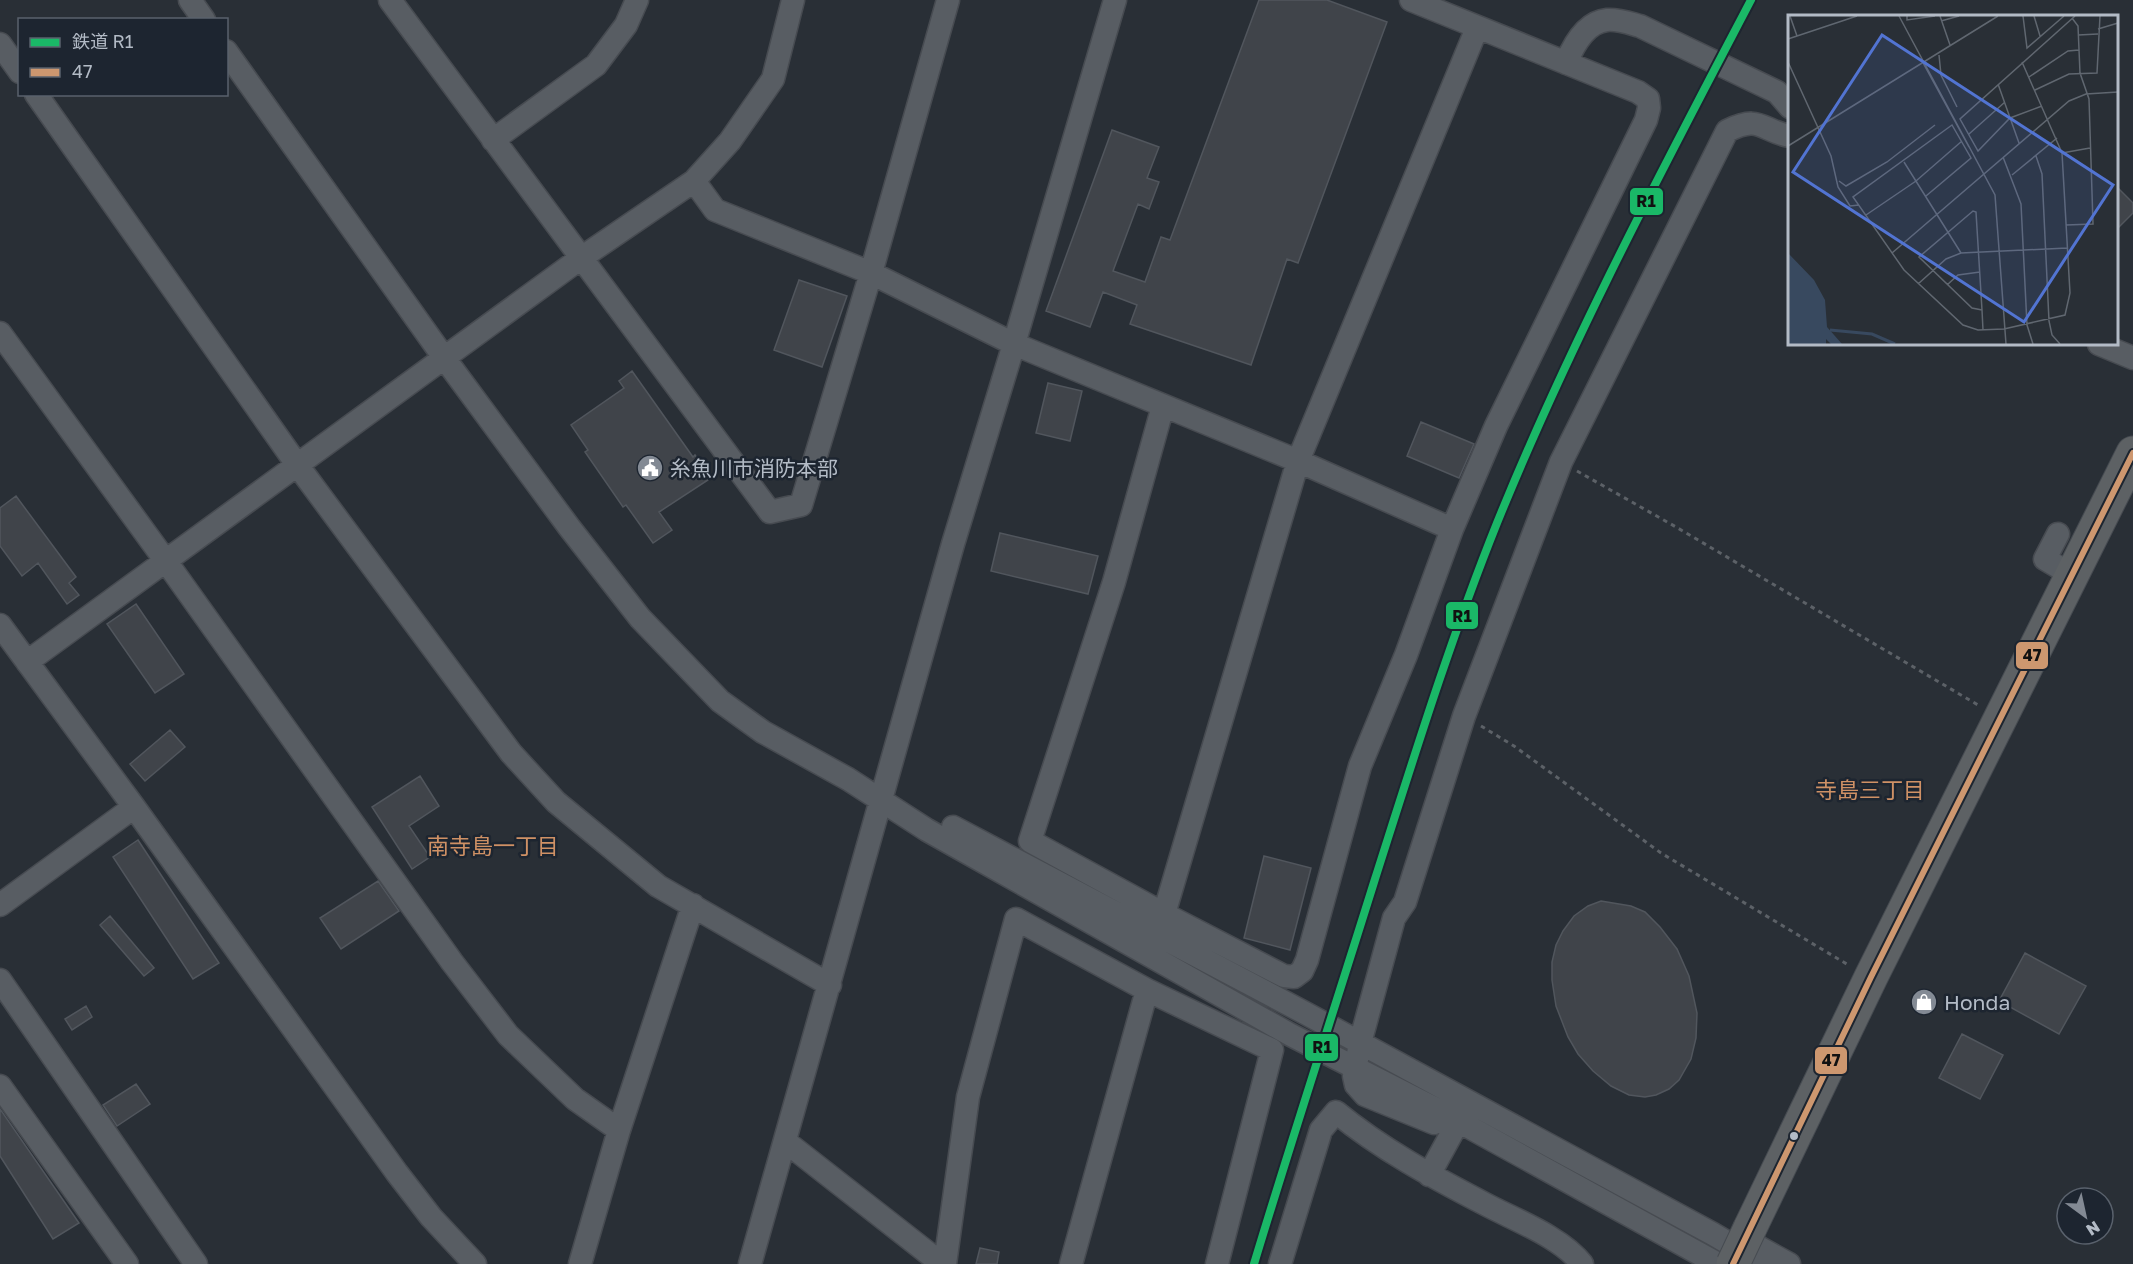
<svg xmlns="http://www.w3.org/2000/svg" width="2133" height="1264" font-family="'Golos Text','Noto Sans JP',sans-serif">
  <style>
    .building { fill: #40444a; stroke: #51565d; stroke-width: 1.5 }
    .lines { fill: none; stroke-linecap: round; stroke-linejoin: round }
    .minor-casing { stroke: #474b51; stroke-width: 25 }
    .highway-casing { stroke: #464b51; stroke-width: 35 }
    .path { stroke: #5c6167; stroke-width: 3; stroke-dasharray: 4.5 4.5; stroke-linecap: butt }
    .minor { stroke: #585d63; stroke-width: 22 }
    .highway { stroke: #5d6164; stroke-width: 33 }
    .highway-bridge-casing { stroke: #464b51; stroke-width: 35; stroke-linecap: butt }
    .highway-bridge { stroke: #5d6164; stroke-width: 33 }
    .bus-1-casing { stroke: #1d2530; stroke-width: 10 }
    .bus-1 { stroke: #cd976f; stroke-width: 6 }
    .rail-1-casing { stroke: #1d2530; stroke-width: 12 }
    .rail-1 { stroke: #1ab867; stroke-width: 8 }
    .bus-dot { fill: #b3bbc6; stroke: #1d2530; stroke-width: 2 }
    .labels { text-anchor: middle; dominant-baseline: central; stroke-width: 5; stroke-linejoin: round; paint-order: stroke }
    .poi-label { font-size: 21px; fill: #b3bbc6; stroke: #1d2530; text-anchor: start }
    .neighbourhood-label { font-size: 22px; fill: #cf9165; stroke: #1d2530 }
    .inset-river { fill: none; stroke: #38495f; stroke-width: 3 }
    .inset-road { fill: none; stroke: #606770; stroke-width: 1.5 }
    .view { fill: #5274d2; fill-opacity: 0.15; stroke: #5274d2; stroke-width: 3 }
    .inset-edge { fill: none; stroke: #b3bbc6; stroke-width: 3 }
    .line-badge { stroke: #1d2530; stroke-width: 2 }
    .pale-badge-label { font-size: 16px; text-anchor: middle; font-weight: bold; fill: #111 }
  </style>
  <rect width="100%" height="100%" fill="#292f36"/>
  <path class="building" d="M1259,0h68l60,22 -89,241 -11,-4 -36,106 -121,-41 7,-19 -34,-13 -13,35 -44,-16 66,-181 47,17 -12,31 12,4 -10,27 -11,-5 -25,67 32,11 16,-45 9,3z
    M2116,186l17,17v10l-17,17z
    M799,280l48,16 -25,71 -48,-17z
    M632,371l61,86 2,-2 16,23 -52,34 13,18 -19,13 -27,-38 -3,2 -38,-55 3,-2 -17,-25 53,-37 -5,-7z
    M1048,383l34,8 -12,50 -34,-8z
    M1421,422l53,22 -15,34 -52,-22z
    M16,496l60,81 -7,6 10,12 -12,9 -29,-41 -16,13 -22,-30v-38z
    M1000,533l98,23 -10,38 -97,-23z
    M136,604l48,70 -29,19 -48,-69z
    M170,730l15,17 -40,34 -15,-17z
    M420,776l19,30 -30,20 21,31 -18,12 -40,-62z
    M138,840l81,123 -26,16 -80,-122z
    M1264,856l47,12 -21,82 -46,-12z
    M378,881l21,30 -58,38 -21,-31z
    M1601,901l30,5 14,6 15,15 17,22 12,27 8,37 -1,25 -5,21 -12,21 -10,9 -13,6 -11,2 -16,-2 -18,-9 -18,-15 -15,-17 -10,-17 -12,-31 -4,-26v-18l4,-17 7,-14 11,-15 14,-10z
    M110,916l44,52 -10,8 -44,-51z
    M2025,953l61,33 -27,48 -60,-33z
    M86,1006l6,11 -20,13 -7,-11z
    M1962,1034l41,21 -23,44 -41,-21z
    M136,1084l14,20 -33,22 -14,-21z
    M0,1109l79,114 -26,16 -53,-83z
    M980,1248l19,4 -2,12h-21z"/>
  <g class="lines">
    <g class="minor-casing">
      <path id="minor" d="M190,0l14,20
        M390,0l380,512 31,-7 70,-232 77,-273
        M0,44l20,28
        M226,51l219,308 124,168 71,91 80,83 43,31 85,47 79,51 364,205 149,76 278,153
        M1566,63c7,-17 20,-41 41,-43 11,-1 22,3 33,6l137,66 13,15
        M36,94l262,372 213,287 45,49 102,84 172,99
        M493,140l103,-75 30,-40 11,-25
        M694,181l21,29 156,63 143,71 284,117 154,68
        M0,333l165,227 287,402 56,73 67,64 44,31
        M2099,344l34,14
        M1163,406l-49,176 -84,259 134,73 120,62 10,1 8,-6 5,-11 53,-194 46,-111 46,-126 44,-103 150,-306 3,-12 -1,-9 -10,-7 -227,-92
        M2058,534l-13,25 27,16
        M0,625l134,182 263,366 34,44 44,47
        M27,662l554,-404 113,-77 36,-40 43,-62 20,-79
        M953,827l352,186 408,221 51,30
        M0,905l134,-98
        M1164,914l134,-453 179,-433
        M0,980l196,284
        M0,1086l127,178
        M1434,1123l-69,-28 -9,-10 -2,-9 6,-33 34,-125 11,-16 59,-186 97,-254 166,-331c34,-17 34,0 63,5
        M786,1142l156,122
        M1429,1175l23,-42
        M1751,1243l38,21
        M580,1264l39,-134 74,-225
        M750,1264l203,-720 61,-200 101,-344
        M945,1264l23,-167 48,-178 131,71 125,60 -55,214
        M1071,1264l76,-274
        M1280,1264l41,-134 15,-18c45,37 97,65 149,92 30,16 76,33 97,60"/>
    </g>
    <g class="highway-casing">
      <path id="highway" d="M1750,1228l121,-251 262,-524"/>
    </g>
    <path class="path" d="M1577,471l99,56 302,178
      M1481,726l33,20 147,107 189,113"/>
    <use href="#minor" class="minor"/>
    <use href="#highway" class="highway"/>
    <g class="highway-bridge-casing">
      <path id="highway-bridge" d="M1733,1264l17,-36"/>
    </g>
    <use href="#highway-bridge" class="highway-bridge"/>
    <g class="bus-1-casing">
      <path id="bus-1" d="M1733,1264l138,-287 262,-524"/>
    </g>
    <use href="#bus-1" class="bus-1"/>
    <g class="rail-1-casing">
      <path id="rail-1" d="M1254,1264c39,-129 81,-257 121,-385 38,-119 75,-239 122,-356 73,-180 164,-351 254,-523"/>
    </g>
    <use href="#rail-1" class="rail-1"/>
  </g>
  <defs>
    <g id="civic-disc" transform="scale(1.35)"><circle r="9.5" fill="#838a94" stroke="#1d2530"/><path d="M-.6-6.5H3V-4.5H.6V-3L4-1V1h2V6H-6V1h2V-1L-.6-3ZM-1.2 2.5V6h2.4V2.5Z" fill="#fff"/></g>
    <g id="shop-disc" transform="scale(1.35)"><circle r="9.5" fill="#838a94" stroke="#1d2530"/><path d="M-5-2.5h2.3a2.7 3.5 0 0 1 5.4 0H5L5.5 6h-11ZM-1.5-2.5h3a1.5 2.3 0 0 0-3 0Z" fill="#fff"/></g>
  </defs>
  <g fill-rule="evenodd">
    <use href="#civic-disc" x="650" y="468"/>
    <use href="#shop-disc" x="1924" y="1002"/>
  </g>
  <circle class="bus-dot" cx="1794" cy="1136" r="5"/>
  <g class="labels">
    <g class="poi-label">
      <text x="670" y="468">糸魚川市消防本部</text>
      <text x="1944" y="1002">Honda</text>
    </g>
    <g class="neighbourhood-label">
      <text x="1870" y="789">寺島三丁目</text>
      <text x="493" y="845">南寺島一丁目</text>
    </g>
  </g>
  <g transform="translate(1788 15)">
    <rect width="330" height="330" fill="#292f36"/>
    <path d="M0,238l26,27 11,20 2,27 15,17h-11l-5,-5v5h-38z" fill="#38495f"/>
    <path class="inset-river" d="M42,315l42,4 23,10"/>
    <path class="inset-road" d="M2,1l7,20M111,1l96,179 11,149M119,1v4l28,-4M152,1l10,29M235,1l4,32 37,-32M246,1l6,20M153,6l18,-5M310,14l20,-6M290,20l20,-1M0,24l69,-23M151,40l2,20 16,32M134,46l47,86M0,47l43,94 7,31 12,19 9,-1M241,62l39,-26 11,-1M210,69l21,59M247,75l34,-16 28,-1 3,-57M254,91l-32,12 -32,33 -18,-32 115,-103M181,119l36,-32M0,131l210,-130M274,138l28,-5M248,141l6,18 7,147 3,14 8,9M215,142l18,47 6,121 6,19M116,147l57,91M224,160l45,-37M51,166l7,5 41,-24 48,-37M138,181l45,-38 -19,-33 -99,72 51,73 59,55 15,5 26,-1 61,-14 5,-22 -8,-140 -40,-91M78,200l50,-34 46,-40M278,210l27,-1 -4,-125 -9,-26 -2,-47 -6,-8M104,238l177,-152 17,-7 32,-2M130,269l28,-25 15,-6 106,-5M159,270l11,-10 22,-3M194,295l-10,-2 -53,-51 54,-46 3,1 6,98 1,20"/>
    <path class="view" d="M94,20l231,150 -89,137 -231,-150z"/>
    <rect width="330" height="330" class="inset-edge"/>
  </g>
  <g class="line-badge">
    <rect x="1629" y="187" width="35" height="29" rx="6" fill="#1ab867"/>
    <rect x="1445" y="601" width="34" height="29" rx="6" fill="#1ab867"/>
    <rect x="2015" y="641" width="34" height="29" rx="6" fill="#cd976f"/>
    <rect x="1304" y="1033" width="35" height="29" rx="6" fill="#1ab867"/>
    <rect x="1814" y="1046" width="34" height="29" rx="6" fill="#cd976f"/>
  </g>
  <g class="pale-badge-label">
    <text x="1646" y="207">R1</text>
    <text x="1462" y="622">R1</text>
    <text x="2032" y="661">47</text>
    <text x="1322" y="1053">R1</text>
    <text x="1831" y="1066">47</text>
  </g>
  <rect x="18" y="18" width="210" height="78" fill="#1d2530" stroke="#59616c" stroke-width="1.5"/>
  <rect x="30" y="38" width="30" height="9" fill="#1ab867" stroke="#59616c" stroke-width="1.5"/>
  <text x="72" y="48" font-size="18" fill="#b3bbc6">鉄道 R1</text>
  <rect x="30" y="68" width="30" height="9" fill="#cd976f" stroke="#59616c" stroke-width="1.5"/>
  <text x="72" y="78" font-size="18" fill="#b3bbc6">47</text>
  <g transform="translate(2085 1216) rotate(147)"><circle r="28" fill="#1d2530" stroke="#59616c" stroke-width="1.5"/>
  <path d="M0-4.5L10 22L0 15L-10 22Z" fill="#838a94"/>
  <text y="-9" font-size="16" font-weight="bold" text-anchor="middle" fill="#b3bbc6">N</text>
  </g>
</svg>
